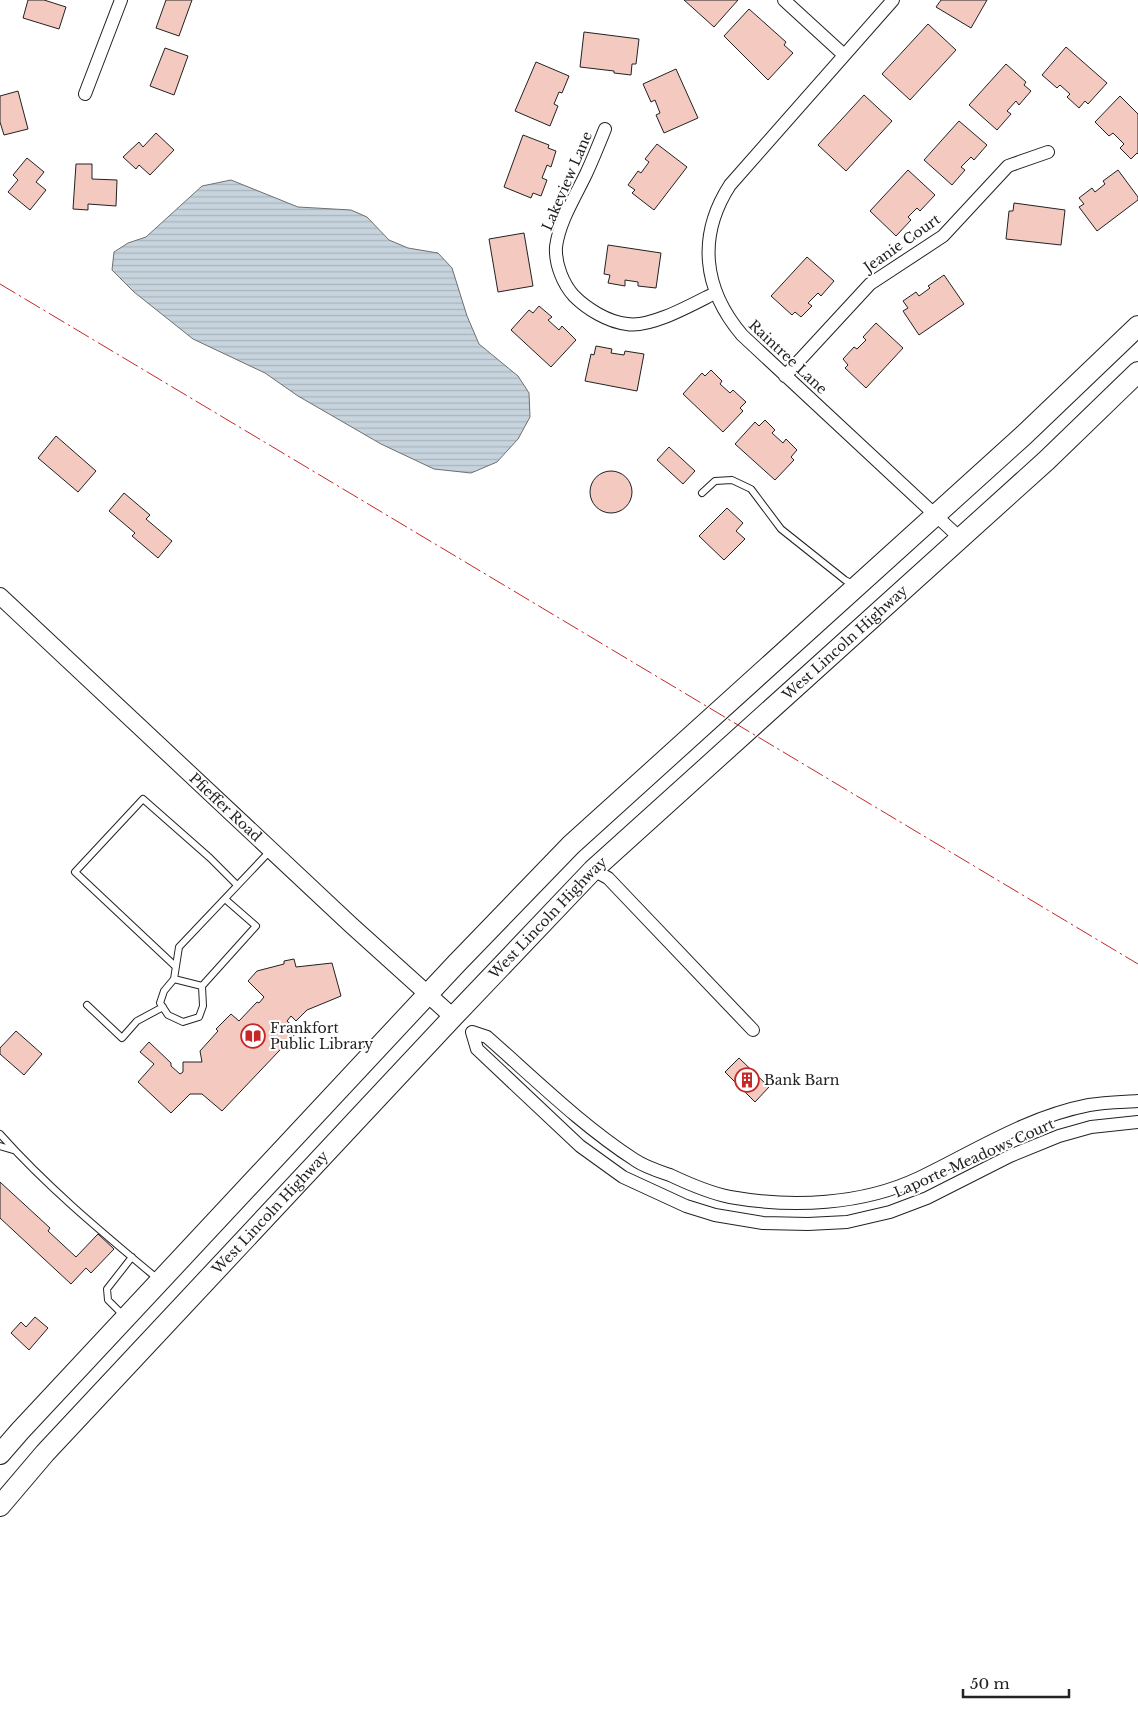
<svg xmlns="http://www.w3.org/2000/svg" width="1138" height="1714" font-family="'Libre Baskerville',serif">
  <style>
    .water { fill: url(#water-rules); stroke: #6f6f6f }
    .building { fill: #f3c9c0; stroke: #222 }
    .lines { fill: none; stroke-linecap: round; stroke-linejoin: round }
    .service-casing { stroke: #222; stroke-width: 8 }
    .minor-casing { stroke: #222; stroke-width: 14 }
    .tertiary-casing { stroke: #222; stroke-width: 18 }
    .primary-casing { stroke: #222; stroke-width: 22 }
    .service { stroke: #fff; stroke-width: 6 }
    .minor { stroke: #fff; stroke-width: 12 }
    .tertiary { stroke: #fff; stroke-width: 16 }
    .primary { stroke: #fff; stroke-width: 20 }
    .power { stroke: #c62828; stroke-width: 1; stroke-dasharray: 18 4 2.5 4; stroke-linecap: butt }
    .labels { text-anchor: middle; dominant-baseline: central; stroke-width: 4; stroke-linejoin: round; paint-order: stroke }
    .street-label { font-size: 14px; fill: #222; stroke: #fff }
    .poi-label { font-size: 14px; fill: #222; stroke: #fff; text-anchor: start }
  </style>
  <defs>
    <pattern id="water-rules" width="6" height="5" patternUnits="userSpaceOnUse" patternTransform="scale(1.25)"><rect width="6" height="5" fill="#c7d3dd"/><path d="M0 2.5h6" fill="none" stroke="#abb5bd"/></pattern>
  </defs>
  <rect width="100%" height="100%" fill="#fff"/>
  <path class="water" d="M231,180l67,27 53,3 16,7 22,23 19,8 30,5 14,15 15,48 12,28 39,32 11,17 1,24 -12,22 -21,23 -26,11 -37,-4 -53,-25 -83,-48 -33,-23 -72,-34 -59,-47 -22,-22 2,-18 14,-9 18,-6 56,-51z"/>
  <path class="building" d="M28,0h16l22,7 -7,22 -36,-11z
    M166,0h26l-13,36 -23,-8z
    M684,0h54l-24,27z
    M941,0h46l-16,28 -35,-21z
    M749,9l37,33 -2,3 9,8 -25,27 -44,-44z
    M928,24l28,26 -46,50 -28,-26z
    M584,32l55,7 -3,25h-4l-1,11 -17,-2v-2l-34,-4z
    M1066,47l41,36 -19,21 -3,-3 -6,7 -12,-11 3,-3 -10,-9 -3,3 -15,-13z
    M165,48l23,8 -14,39 -24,-9z
    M536,62l33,14 -7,17 -3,-1 -5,12 4,2 -8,20 -35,-15z
    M1006,64l20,18 -2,3 7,6 -12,14 -3,-4 -9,10 4,3 -14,16 -28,-25z
    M676,69l22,49 -34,15 -8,-18 4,-2 -5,-13 -4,2 -8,-18z
    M18,91l10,38 -24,6 -4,-13v-26z
    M864,95l28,26 -46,50 -28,-26z
    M1120,96l18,18v40l-1,-1 -6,6 -11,-11 4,-4 -11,-11 -4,3 -14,-14z
    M959,121l28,24 -13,15 -3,-3 -10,10 4,3 -13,15 -28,-25z
    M156,133l18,17 -24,25 -11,-10 -3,4 -13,-12 16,-15 4,5z
    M523,135l26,10 -1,3 8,3 -5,16 -4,-2 -5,13 5,2 -6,16 -8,-3 -2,5 -27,-11z
    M657,144l30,23 -33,43 -22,-17 3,-3 -7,-5 10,-14 3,2 8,-11 -4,-3z
    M27,158l17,14 -8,10 10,8 -16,20 -22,-18 10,-12 -5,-5z
    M76,164h16v15l25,1 -1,26 -28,-2v6l-15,-1z
    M908,170l27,25 -15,16 -3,-3 -9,9 3,3 -15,16 -26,-25z
    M1118,170l20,27v3l-41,31 -18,-24 5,-3 -5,-6 13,-10 3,4 10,-8 -2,-3z
    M1014,203l51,7 -4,35 -55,-6 3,-28h4z
    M524,233l9,53 -35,6 -9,-53z
    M608,245l53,8 -5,35 -18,-2v-4l-13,-2v6l-17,-3 2,-8 -6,-1z
    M807,257l27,24 -13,15 -3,-3 -10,10 4,3 -11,11 -6,-5 -3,3 -21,-19z
    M944,275l20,29 -45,31 -16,-24 5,-3 -5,-7 13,-9 3,4 11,-8 -2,-2z
    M539,306l13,11 -4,3 11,10 3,-4 14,14 -25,27 -40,-37 18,-20 4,3z
    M876,323l27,25 -37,40 -21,-20 3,-3 -5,-6 11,-12 3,2 9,-9 -3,-3z
    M596,346l16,3 -1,4 13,2 1,-4 19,3 -7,37 -52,-10 6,-27 3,1z
    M711,370l11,11 -2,3 10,9 3,-3 13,12 -6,6 3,3 -20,21 -40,-38 19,-21 3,3z
    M765,420l10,10 -3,3 11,10 3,-4 11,11 -6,7 3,3 -19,20 -40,-36 20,-22 4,4z
    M56,436l40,35 -18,21 -40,-34z
    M669,447l26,24 -12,13 -26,-24z
    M590 492a21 21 0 1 1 42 0a21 21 0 1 1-42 0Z
    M124,493l26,22 -4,4 26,22 -14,17 -26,-22 3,-3 -26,-22z
    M727,508l16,15 -7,8 9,8 -21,21 -25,-24z
    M294,959l2,8 36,-4 9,33 -34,14 -11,11 -5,-5 -4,5 11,10 -76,80 -20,-17h-12l-19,19 -33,-31 16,-18 -14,-12 9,-10 22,21v3l9,8 3,-2v-10h19l-2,-11 18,-20 -2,-2 15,-15 8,7 18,-19 2,1 5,-6 -16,-16 9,-10 27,-7v-3z
    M16,1031l26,23 -18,21 -24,-21v-6z
    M739,1058l30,29 -14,15 -30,-30z
    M0,1182l50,46 -2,3 28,26 22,-23 16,15 -23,24 -5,-5 -15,16 -71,-66z
    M35,1317l13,11 -19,22 -18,-17 10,-11 5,5z"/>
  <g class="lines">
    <g class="service-casing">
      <path id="service" d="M702,493l13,-12 17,-1 19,9 30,40 64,51 8,4
        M225,899l31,27 -54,60 1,20 -4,11 -16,5 -15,-7 -8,-12 4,-12 10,-12 5,-32 91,-96
        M175,966l-100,-94 68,-73 67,59 27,27
        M174,979l28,7
        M87,1005l35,33 15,-17 26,-14
        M0,1134c48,54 104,100 159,146
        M0,1146l13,4
        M124,1316l-16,-16 -1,-11 25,-32"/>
    </g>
    <g class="minor-casing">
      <path id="minor" d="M784,0l60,55
        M893,0l-163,185c-33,51 -27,104 12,150l218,203
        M85,94l36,-94
        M605,129c-6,15 -12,30 -19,45 -11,23 -27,48 -30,73 -1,17 7,37 18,49 13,13 34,26 53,28 24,4 66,-20 88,-31
        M785,376l85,-92 73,-48 65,-70 40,-14
        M593,870l15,8 145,152
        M1138,1101c-16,1 -33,1 -49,4 -62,12 -114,46 -170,73 -57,27 -127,30 -189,19 -20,-4 -41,-13 -60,-22 -12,-4 -25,-8 -35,-15 -54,-35 -100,-81 -148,-123l-15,-5 5,17 103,97 43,31 63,29 29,9 48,8 45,1 39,-2 43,-10 37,-14 83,-42 49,-20 32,-9 47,-5"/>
    </g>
    <g class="tertiary-casing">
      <g id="tertiary">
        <path id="s1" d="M0,596l351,329 102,92"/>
      </g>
    </g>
    <g class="primary-casing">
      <g id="primary">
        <path d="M0,1454l20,-23 436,-467 115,-119 453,-410 114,-109"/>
        <path id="s2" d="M0,1506l45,-53 408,-436 140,-147 454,-410 91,-88"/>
      </g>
    </g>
    <use href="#service" class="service"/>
    <use href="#minor" class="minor"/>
    <use href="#tertiary" class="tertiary"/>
    <use href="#primary" class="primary"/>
    <path class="power" d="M0,284l1138,680"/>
  </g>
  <defs>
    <g id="library-ring" transform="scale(1.25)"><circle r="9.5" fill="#fff" stroke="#c62828" stroke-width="1.5"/><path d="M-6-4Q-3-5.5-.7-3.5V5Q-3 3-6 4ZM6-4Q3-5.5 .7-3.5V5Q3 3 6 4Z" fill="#c62828"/></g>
    <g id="building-ring" transform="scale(1.25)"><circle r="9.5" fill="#fff" stroke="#c62828" stroke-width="1.5"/><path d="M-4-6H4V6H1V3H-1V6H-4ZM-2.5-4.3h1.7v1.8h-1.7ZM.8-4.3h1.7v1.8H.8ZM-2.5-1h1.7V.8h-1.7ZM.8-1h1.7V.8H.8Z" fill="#c62828"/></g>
  </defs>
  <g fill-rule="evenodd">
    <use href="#library-ring" x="253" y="1036"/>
    <use href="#building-ring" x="747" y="1080"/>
  </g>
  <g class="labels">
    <g class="street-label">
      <text transform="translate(567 181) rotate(-67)">Lakeview Lane</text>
      <text transform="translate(902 243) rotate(-35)">Jeanie Court</text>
      <text transform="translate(788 357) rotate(43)">Raintree Lane</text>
      <text stroke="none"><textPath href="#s2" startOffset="1209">West Lincoln Highway</textPath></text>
      <text stroke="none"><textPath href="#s1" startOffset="309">Pfieffer Road</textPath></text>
      <text stroke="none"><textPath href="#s2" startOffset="804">West Lincoln Highway</textPath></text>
      <text transform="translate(974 1158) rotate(-24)">Laporte Meadows Court</text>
      <text stroke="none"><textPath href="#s2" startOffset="399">West Lincoln Highway</textPath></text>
    </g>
    <g class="poi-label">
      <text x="270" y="1028">Frankfort<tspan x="270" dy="16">Public Library</tspan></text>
      <text x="764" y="1080">Bank Barn</text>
    </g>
  </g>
  <path d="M963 1689v8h106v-8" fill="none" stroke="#222222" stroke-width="2.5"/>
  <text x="970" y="1689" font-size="15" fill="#222222" stroke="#ffffff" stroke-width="4" paint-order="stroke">50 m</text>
</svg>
